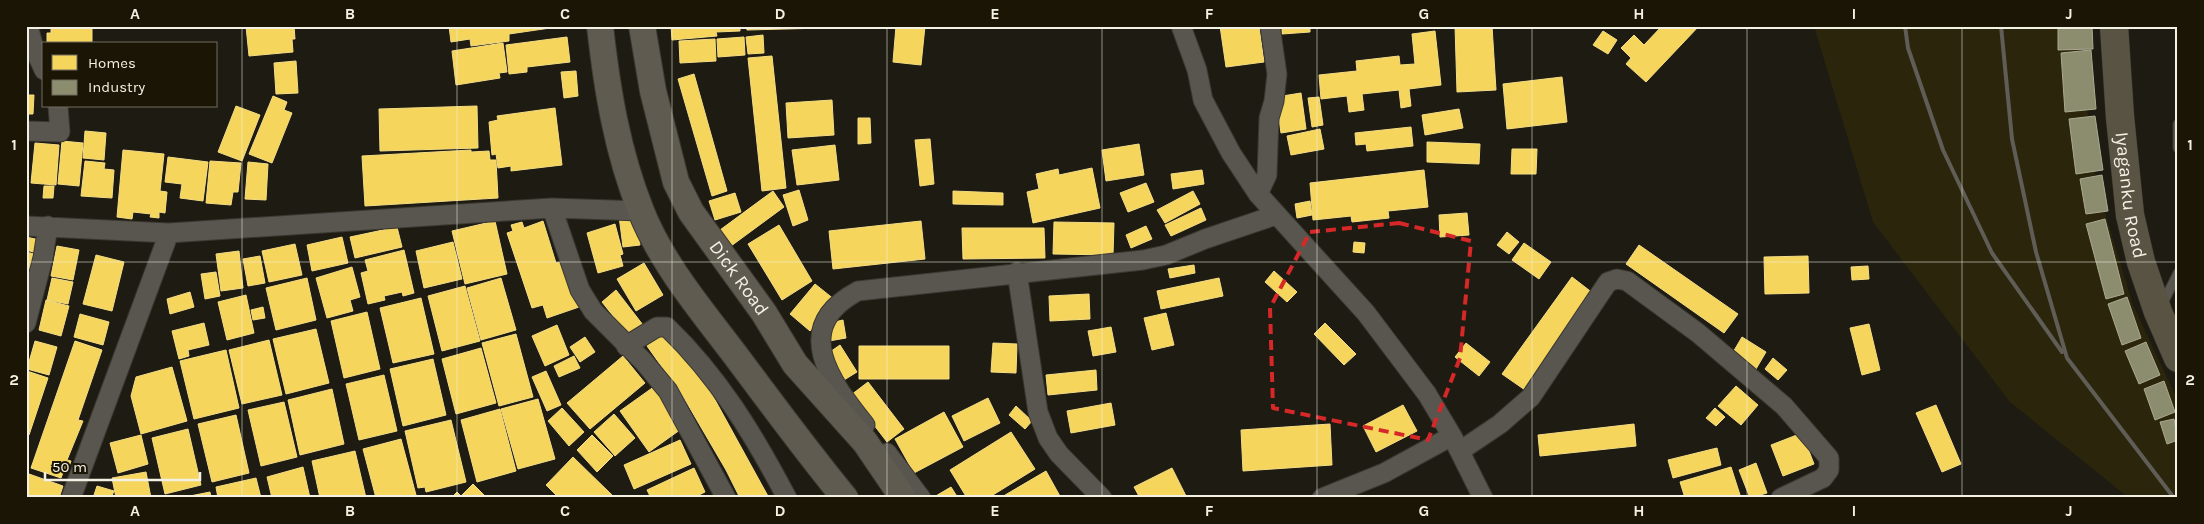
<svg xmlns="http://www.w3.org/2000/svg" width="2204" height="524" font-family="Karla,sans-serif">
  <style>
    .built { fill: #2b250c }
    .homes { fill: #f6d55c; stroke: #f5dd85 }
    .industry { fill: #8c8c6e; stroke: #abaa91 }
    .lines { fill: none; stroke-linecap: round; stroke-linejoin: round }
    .lane-casing { stroke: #3a3831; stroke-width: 11 }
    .street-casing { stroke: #3a3831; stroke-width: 21 }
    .secondary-casing { stroke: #3a3831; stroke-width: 28 }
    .highway-casing { stroke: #3a3831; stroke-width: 29 }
    .lane { stroke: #58564e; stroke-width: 9 }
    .street { stroke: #58564e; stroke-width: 19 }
    .secondary { stroke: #5f5b51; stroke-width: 26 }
    .highway { stroke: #595343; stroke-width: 28 }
    .rail { stroke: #5f5d56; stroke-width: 4 }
    .marked { fill: none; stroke: #d62828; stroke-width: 4; stroke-dasharray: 10 6; stroke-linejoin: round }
    .grid { fill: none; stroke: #f3f0e4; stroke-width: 1; stroke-opacity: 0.55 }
    .labels { text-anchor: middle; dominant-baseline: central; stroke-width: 5; stroke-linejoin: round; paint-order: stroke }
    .street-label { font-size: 19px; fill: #f3f0e4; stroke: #1a1504 }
    .neatline { fill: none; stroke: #f3f0e4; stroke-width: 2 }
    .grid-label { font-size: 16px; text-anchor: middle; font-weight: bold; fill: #f3f0e4 }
  </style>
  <rect width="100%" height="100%" fill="#1e1c12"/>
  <path class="built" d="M1814,26h263l19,157 37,122 45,96v97h-49l-119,-96 -137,-180z"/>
  <path class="homes" d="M51,26h41v18h-45v-11h4z
    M246,26h48l1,13h-3l1,13 -44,4z
    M449,26h115l-55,8v7l-38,5 -1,-7 -19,3z
    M671,26h69v5l-24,1 1,4 -45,4z
    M746,26h78v2l-77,2z
    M896,26h29l-4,39 -28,-3z
    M1220,26h39l5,36 -38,5z
    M1282,26h28v6l-28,2z
    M1455,26h37l4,64 -39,2z
    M1662,26h37l-53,56 -20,-18 5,-6 -10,-10 13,-13 10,10z
    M1435,31l6,54 -32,4 2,17 -10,2 -2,-18 -37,4 2,16 -15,2 -2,-16 -26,3 -2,-24 38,-4 -1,-10 43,-5 1,9 15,-1 -3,-30z
    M1603,31l14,9 -9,14 -15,-9z
    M763,35l1,18 -16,1 -2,-17z
    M567,37l3,25 -43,5v5l-18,2 -3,-29z
    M744,37l1,18 -27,2 -1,-18z
    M715,39l1,22 -36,2 -1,-22z
    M503,43l4,29 -8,1 1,5 -44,7 -4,-34z
    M772,56l14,132 -24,3 -14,-133z
    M296,61l2,32 -22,1 -2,-31z
    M576,71l2,25 -14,2 -3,-26z
    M694,74l33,117 -15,5 -34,-117z
    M1562,77l5,45 -60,7 -4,-45z
    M1301,93l5,36 -25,4 -5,-36z
    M26,95h8l-1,19h-7z
    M273,96l14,6 -3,8 8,3 -20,50 -23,-9z
    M1319,97l4,28 -11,2 -4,-29z
    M832,100l2,35 -46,3 -2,-35z
    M236,106l24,9 -18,46 -24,-9z
    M477,106l1,42 -98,3 -1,-42z
    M555,108l7,57 -51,6v-5l-13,2 -2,-14 -4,1 -3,-33 9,-2 -1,-4z
    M1459,109l4,19 -38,7 -3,-20z
    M858,118h12l1,25 -13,1z
    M1411,127l2,19 -46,5 -1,-7 -10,1 -1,-12z
    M1320,129l4,20 -33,6 -4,-19z
    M85,131l21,2 -2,27 -21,-2z
    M930,139l4,45 -14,2 -5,-46z
    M62,141l21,2 -4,43 -21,-2z
    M1427,142l53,2 -1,20 -52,-2z
    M35,143l24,2 -3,40 -25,-2z
    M1139,144l5,31 -38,6 -4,-31z
    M835,145l4,35 -42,5 -5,-35z
    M1512,149h25l-1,25h-25z
    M123,150l41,4 -4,37 7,1 -2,21 -6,-1v6l-9,-1 1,-3 -18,-2 -1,7 -15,-2z
    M471,150v2l18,-1 1,9h6l2,38 -133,8 -3,-50z
    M168,157l40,5 -5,39 -23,-3 2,-14 -17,-2z
    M85,161l20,2 -1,6 10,1 -2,28 -31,-2z
    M210,161l31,2 -3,29h-5l-2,13 -25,-2z
    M248,162l20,2 -2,36 -21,-1z
    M1092,168l8,40 -67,15 -6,-31 12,-3 -3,-15 22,-5 1,6z
    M1202,170l2,14 -31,5 -2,-15z
    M1424,170l4,37 -40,4 1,7 -37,4 -1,-6 -38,4 -3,-37z
    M1146,183l8,19 -26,10 -8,-19z
    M44,186h10l-1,12h-10z
    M799,190l9,30 -15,6 -10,-31z
    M773,191l11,16 -53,39 -11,-16z
    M953,191l50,2v12l-50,-1z
    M1193,191l7,13 -35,19 -8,-13z
    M735,193l6,19 -26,8 -6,-19z
    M1310,201l2,14 -15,3 -2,-14z
    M1201,208l5,12 -35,16 -6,-11z
    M636,213l4,32 -17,2 -4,-31z
    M1467,213l2,22 -29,2 -1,-22z
    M495,221l12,53 -42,10 -13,-53z
    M543,221l13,42 12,-3 14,46 -35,12 -4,-13 -11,3 -25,-75 6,-2 -2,-6 11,-3 2,6z
    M921,221l4,38 -92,10 -4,-38z
    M1054,222l60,1 -1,32 -60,-1z
    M615,224l8,30 -3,1 3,11 -25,7 -11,-40z
    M779,225l33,56 -30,19 -34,-56z
    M1146,226l6,13 -21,9 -5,-13z
    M397,227l5,20 -47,11 -5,-21z
    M962,228h82l1,30 -82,1z
    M1507,232l12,10 -10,12 -12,-9z
    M26,237l14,3 -3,13 -11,-3z
    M342,237l6,26 -36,8 -5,-26z
    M453,242l9,37 -38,9 -8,-37z
    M1354,242l11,1 -1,10 -11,-1z
    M1524,243l27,19 -12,17 -27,-19z
    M295,244l7,31 -33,7 -7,-31z
    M1639,245l99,69 -14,19 -98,-69z
    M57,246l22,4 -6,30 -22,-4z
    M404,250l10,43 -11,3 -1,-4 -18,4 1,4 -17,4 -7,-31 7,-2 -3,-11z
    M239,251l4,37 -22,3 -5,-37z
    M26,252l8,2 -8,30z
    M96,255l28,7 -12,49 -29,-7z
    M260,256l5,27 -17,3 -5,-27z
    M1808,256l1,37 -44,1 -1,-37z
    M644,263l19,32 -27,16 -19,-32z
    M1194,265l1,8 -25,5 -2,-9z
    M1868,266l1,13 -17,1 -1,-13z
    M352,267l8,30 -10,3 3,11 -26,7 -11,-40z
    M1274,271l23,21 -10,10 -22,-20z
    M216,272l4,24 -15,3 -4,-25z
    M1572,277l22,17 -69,96 -23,-16z
    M52,278l21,4 -5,22 -21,-4z
    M307,278l9,42 -40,10 -10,-42z
    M501,278l15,52 -35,10 -14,-52z
    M1219,278l4,18 -62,13 -4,-18z
    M815,284l20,16 -25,31 -20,-17z
    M465,286l15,55 -38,10 -14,-55z
    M616,290l27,35 -14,11 -27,-34z
    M190,292l4,15 -24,7 -3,-15z
    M1089,294l1,25 -40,2 -1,-25z
    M246,295l8,38 -27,7 -9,-38z
    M421,298l13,56 -41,9 -13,-55z
    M46,300l23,6 -8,30 -22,-6z
    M263,307l2,11 -12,2 -2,-10z
    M367,312l13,57 -36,9 -13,-57z
    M1166,313l8,32 -22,5 -8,-32z
    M80,314l29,8 -6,23 -29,-8z
    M843,320l3,18 -17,3 -3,-17z
    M204,323l5,22 -21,5 1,6 -10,3 -7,-28z
    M1325,323l31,31 -12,11 -30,-31z
    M1869,324l11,46 -18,5 -12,-47z
    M557,325l12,30 -24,11 -13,-30z
    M1111,327l5,25 -23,4 -5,-25z
    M316,329l13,54 -43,11 -13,-55z
    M656,332l26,20 21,26 66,120h-29l-14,-28 -42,-72 -37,-52z
    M516,334l17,63 -34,9 -17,-63z
    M585,337l10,15 -15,10 -10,-15z
    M1742,337l24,15 -10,17 -24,-15z
    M269,340l13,55 -40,9 -13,-54z
    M35,341l22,6 -8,28 -22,-6z
    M75,341l27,9 -24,70 5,1 -16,39 4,1 -4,11 -3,-2 -3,8 -30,-10z
    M993,343l24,1 -1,29 -25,-1z
    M1466,343l24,19 -11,14 -24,-19z
    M840,345l17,27 -13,8 -17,-26z
    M859,346h90v33h-90z
    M481,348l15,55 -40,11 -14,-55z
    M226,350l13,58 -45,11 -14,-58z
    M574,356l6,12 -21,9 -5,-11z
    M623,356l22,27 -55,46 -23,-26z
    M1773,358l14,12 -9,10 -13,-11z
    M433,359l13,56 -43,11 -13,-57z
    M172,367l15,54 -46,13 -10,-38 5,-19z
    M1096,370l1,20 -49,5 -2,-20z
    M27,371l21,7 -19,57 -3,-1z
    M546,371l15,34 -14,6 -15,-34z
    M384,375l13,56 -38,9 -13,-56z
    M868,382l36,47 -17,13 -36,-47z
    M655,386l29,41 -35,25 -29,-41z
    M1736,386l22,19 -17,20 -23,-19z
    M332,389l12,55 -44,11 -12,-55z
    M988,398l12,25 -36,18 -12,-25z
    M538,399l17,60 -37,10 -17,-60z
    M284,402l13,55 -36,9 -13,-56z
    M1111,403l4,22 -44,8 -4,-22z
    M1403,405l14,26 -41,21 -13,-26z
    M1936,405l25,59 -19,8 -26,-59z
    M1016,406l16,15 -7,8 -16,-14z
    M562,408l22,24 -15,14 -21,-25z
    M1715,408l10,9 -9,9 -10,-8z
    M500,409l16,62 -39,11 -16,-62z
    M944,412l19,35 -49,26 -19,-34z
    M614,414l21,24 -20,18 -21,-24z
    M236,415l13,58 -37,9 -14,-58z
    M451,420l15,62 -40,10 -1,-5 -7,1 -13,-57z
    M1330,424l2,41 -89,6 -2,-41z
    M1634,424l2,22 -96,10 -2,-21z
    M188,429l13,56 -36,9 -13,-56z
    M1011,432l24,37 -47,29h-21l-17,-28z
    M1802,433l12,31 -31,12 -12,-31z
    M141,435l7,29 -30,9 -8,-30z
    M592,435l21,21 -16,16 -20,-22z
    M401,439l15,56 -8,3h-32l-13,-49z
    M680,440l11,24 -57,25 -10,-24z
    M1717,448l4,17 -48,13 -5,-18z
    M355,451l11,47h-46l-8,-37z
    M573,457l39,38 -3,3h-50l-13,-13z
    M1756,463l11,30 -17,5 -11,-28z
    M303,467l7,31h-38l-5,-21z
    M1731,467l10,31h-56l-5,-16z
    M694,468l11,24 -12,6h-42l-4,-8z
    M1172,468l14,28 -4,2h-42l-6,-11z
    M1046,471l15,27h-61z
    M146,472l5,26h-35l-4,-20z
    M29,474l34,12 -4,12h-33v-17z
    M256,478l5,20h-43l-2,-11z
    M473,484l14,14h-36l6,-6 4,4z
    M97,486l17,5 -3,7h-18z
    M951,487l7,11h-23l-1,-1z
    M210,492l1,6h-31z"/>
  <path class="industry" d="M2058,26h34l1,23 -35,1z
    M2091,50l5,59 -31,3 -4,-59z
    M2095,116l8,54 -27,4 -7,-55z
    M2102,175l6,36 -22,3 -6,-35z
    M2105,219l19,75 -18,5 -20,-75z
    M2127,297l14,41 -19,7 -14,-41z
    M2146,342l14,33 -21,9 -14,-33z
    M2164,381l11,31 -20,8 -11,-31z
    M2174,419l4,21 -11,4 -7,-22z"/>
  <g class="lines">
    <g class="lane-casing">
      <path id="lane" d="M2178,124v24
        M2162,305l16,-32"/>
    </g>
    <g class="street-casing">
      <path id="street" d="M28,26l6,22 10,22
        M1181,26l16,44 6,30 28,53 27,41 108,119 61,81 25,42 31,62
        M26,131l34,1 -2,-26
        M1258,194l9,-19 2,-57 5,-17 3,-27 -7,-48
        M552,208l28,82 13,21 51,51 24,29 58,107
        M26,226l143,7 383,-25 89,3
        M1017,272l21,140 10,26 11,16 43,44
        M26,323l17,-65 5,-32
        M626,346l31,-19h10c51,49 87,108 120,171
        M865,425c-34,-43 -76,-97 -7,-134l285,-31 23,-5 39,-16 71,-24
        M1460,451l40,-27 31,-27 77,-115 9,-3 10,2 71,52 86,73 45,52v12l-6,8 -42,20
        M887,453l34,45
        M71,498l98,-265
        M1322,498l62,-25 68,-37"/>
    </g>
    <g class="secondary-casing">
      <g id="secondary">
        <path d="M600,26c7,63 17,125 41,185 21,53 61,100 95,145 36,48 71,96 109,142"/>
        <path id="s1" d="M642,26l11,65 23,91 15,30 73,101 31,51 70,78 38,56"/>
      </g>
    </g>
    <g class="highway-casing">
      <g id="highway">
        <path id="s2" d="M2114,26l6,91 10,98 11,47 17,50 20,46"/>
      </g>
    </g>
    <use href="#lane" class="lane"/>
    <use href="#street" class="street"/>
    <use href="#secondary" class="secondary"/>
    <use href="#highway" class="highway"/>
    <path class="rail" d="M1905,26l3,22 35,102 49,103 70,99
      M2001,26l11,113 24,113 31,106 107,140"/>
  </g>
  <path class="marked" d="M1399,223l72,18 -11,117 -32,82 -155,-32 -3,-100 40,-76z"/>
  <path class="grid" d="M242,26v472M457,26v472M672,26v472M887,26v472M1102,26v472M1317,26v472M1532,26v472M1747,26v472M1962,26v472M26,262h2152"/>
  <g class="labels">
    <g class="street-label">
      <text stroke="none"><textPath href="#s2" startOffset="170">Iyaganku Road</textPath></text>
      <text stroke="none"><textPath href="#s1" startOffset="275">Dick Road</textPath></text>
    </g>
  </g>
  <rect width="2204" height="524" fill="none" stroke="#1a1504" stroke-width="55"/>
  <rect x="42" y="42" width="175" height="65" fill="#1a1504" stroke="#716d5e"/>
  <rect x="52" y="55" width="25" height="15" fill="#f6d55c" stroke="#716d5e"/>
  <text x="88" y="68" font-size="15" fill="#f3f0e4">Homes</text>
  <rect x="52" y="80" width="25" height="15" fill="#8c8c6e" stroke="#716d5e"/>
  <text x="88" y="92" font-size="15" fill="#f3f0e4">Industry</text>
  <path d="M45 472v8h155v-8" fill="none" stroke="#f3f0e4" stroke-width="2.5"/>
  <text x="52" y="472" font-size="15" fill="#f3f0e4" stroke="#1a1504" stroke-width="4" paint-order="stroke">50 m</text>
  <rect x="28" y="28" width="2148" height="468" class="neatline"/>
  <g class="grid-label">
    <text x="135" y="19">A</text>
    <text x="350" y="19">B</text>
    <text x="565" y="19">C</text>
    <text x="780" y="19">D</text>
    <text x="995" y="19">E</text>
    <text x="1209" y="19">F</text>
    <text x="1424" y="19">G</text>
    <text x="1639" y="19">H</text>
    <text x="1854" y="19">I</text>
    <text x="2069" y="19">J</text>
    <text x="14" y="150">1</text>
    <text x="2190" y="150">1</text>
    <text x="14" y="385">2</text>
    <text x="2190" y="385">2</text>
    <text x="135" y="516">A</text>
    <text x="350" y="516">B</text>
    <text x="565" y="516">C</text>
    <text x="780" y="516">D</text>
    <text x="995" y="516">E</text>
    <text x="1209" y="516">F</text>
    <text x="1424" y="516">G</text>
    <text x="1639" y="516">H</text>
    <text x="1854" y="516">I</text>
    <text x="2069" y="516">J</text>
  </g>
</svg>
